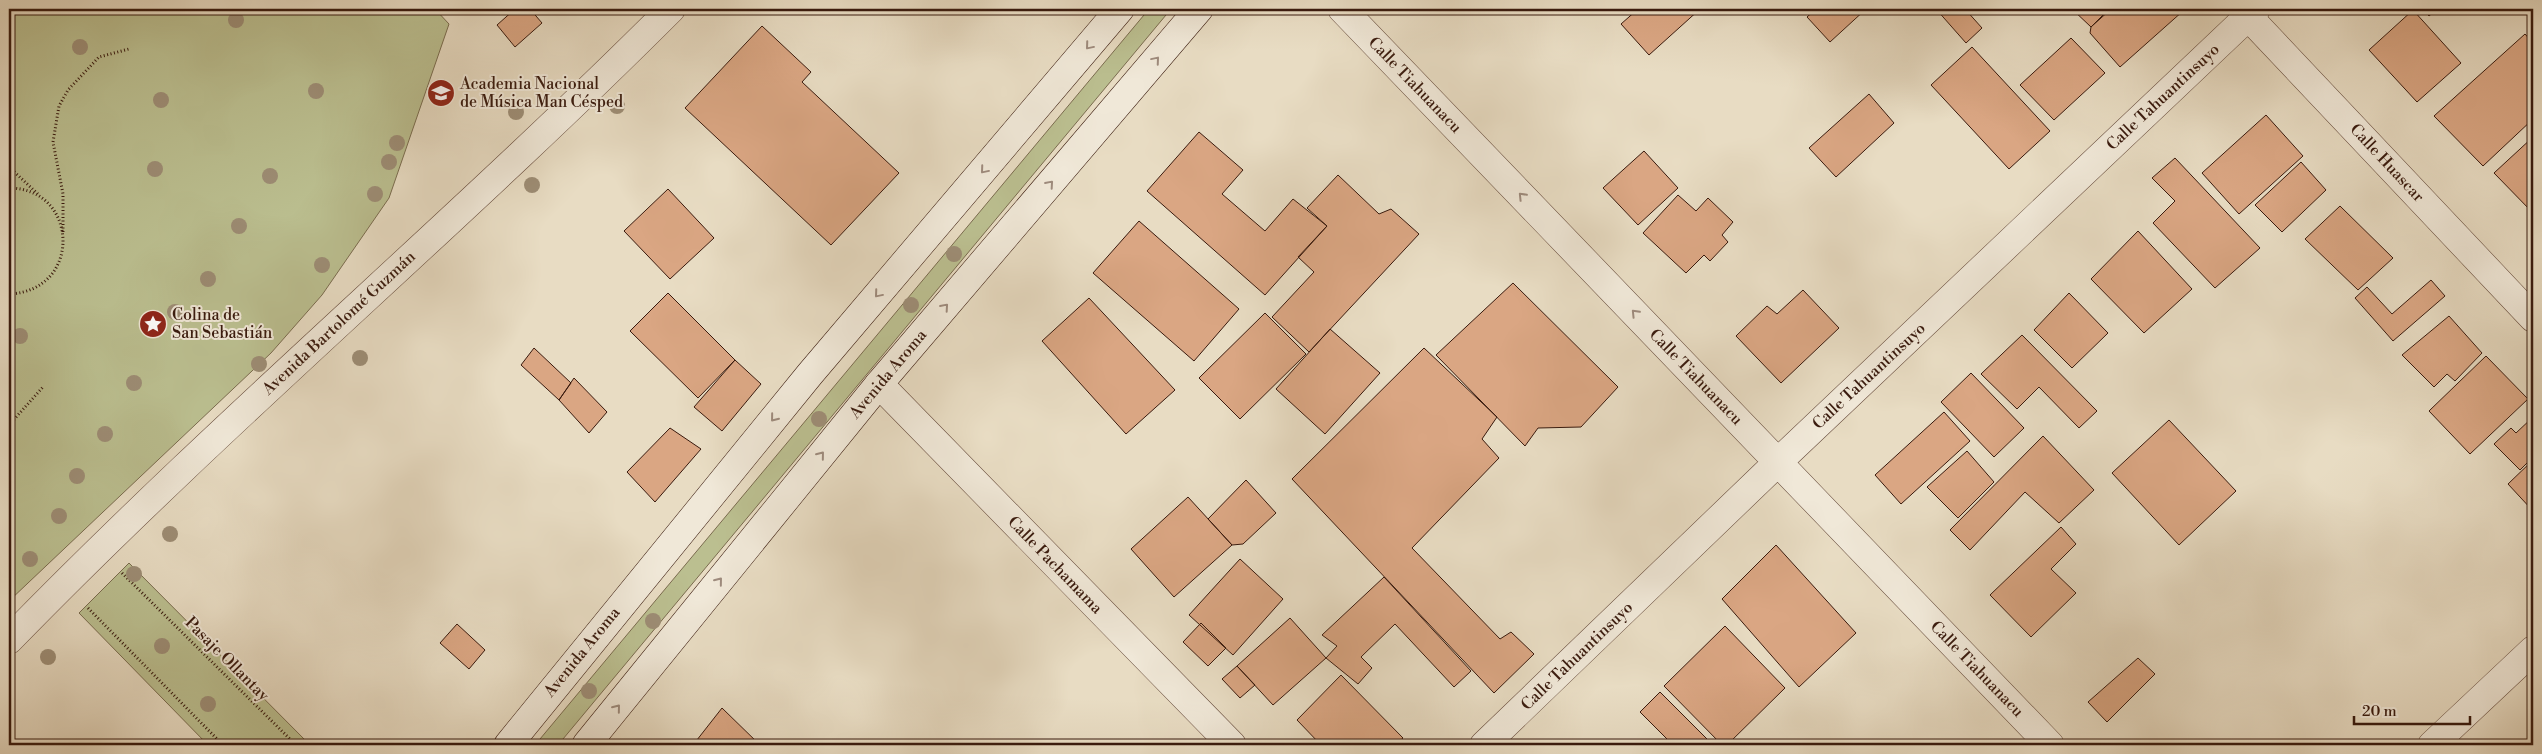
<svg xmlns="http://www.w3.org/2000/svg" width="2542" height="754" font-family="'Libre Bodoni',serif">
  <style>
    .green { fill: #bbbf90; stroke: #7a6c4f }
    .building { fill: #daa683; stroke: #391a0e }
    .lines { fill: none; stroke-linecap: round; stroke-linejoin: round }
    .minor-casing { stroke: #654a3b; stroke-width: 29 }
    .secondary-casing { stroke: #391a0e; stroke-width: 29 }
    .path { stroke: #391a0e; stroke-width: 3; stroke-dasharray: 1 2.5; stroke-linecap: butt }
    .minor { stroke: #f0e8d8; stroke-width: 28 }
    .secondary { stroke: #f0e8d8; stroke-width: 28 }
    .tree { fill: #9d8d75 }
    .oneway { stroke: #9e8b7d }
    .labels { text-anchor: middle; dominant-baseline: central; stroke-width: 4; stroke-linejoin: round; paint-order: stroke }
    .poi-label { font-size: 16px; fill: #391a0e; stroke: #f0e8d8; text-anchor: start }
    .street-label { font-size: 16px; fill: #391a0e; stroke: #f0e8d8 }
  </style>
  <rect width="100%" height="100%" fill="#e8dcc3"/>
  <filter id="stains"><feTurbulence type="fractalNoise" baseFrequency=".004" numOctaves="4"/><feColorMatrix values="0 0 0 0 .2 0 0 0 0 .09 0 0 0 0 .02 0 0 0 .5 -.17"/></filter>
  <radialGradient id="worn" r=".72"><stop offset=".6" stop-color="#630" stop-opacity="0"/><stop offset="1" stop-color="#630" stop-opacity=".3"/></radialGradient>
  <path class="green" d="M9,9h426l14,15 -60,174 -67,97 -51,58 -262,248z
    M1149,9h22l-613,736h-23z
    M129,563l181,182h-102l-129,-132z"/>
  <path class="building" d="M515,9h15l12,14 -27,24 -18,-22z
    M1638,9h62l-51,46 -28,-31z
    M1816,9h50l-36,33 -23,-25z
    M1936,9h29l17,19 -16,15z
    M2072,9h37l-18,18z
    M2111,9h70l2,2 -63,56 -30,-34 1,-6z
    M2422,9h15l-8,7z
    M2413,10l48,53 -44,39 -48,-52z
    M762,26l49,46 -9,10 97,91 -68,72 -146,-137z
    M2525,34l8,9v76l-50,47 -49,-50z
    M2071,38l34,35 -51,47 -34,-35z
    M1972,47l78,84 -41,38 -78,-84z
    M1869,94l25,29 -58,54 -27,-29z
    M2266,115l37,41 -64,58 -37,-41z
    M1199,132l44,38 -21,24 43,37 28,-32 34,27 -62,69 -118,-104z
    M2533,137v76l-39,-40z
    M1644,151l34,37 -40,37 -35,-37z
    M2175,158l85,90 -45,40 -62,-65 22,-22 -23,-23z
    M2301,162l25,28 -44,42 -27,-27z
    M1338,175l41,39 12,-5 28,25 -110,118 -37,-35 42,-45 -16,-15 29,-31 -20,-18z
    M668,189l46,49 -44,41 -46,-48z
    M1678,195l18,16 12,-13 25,24 -11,13 6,7 -18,19 -6,-6 -18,18 -43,-40z
    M2340,206l53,52 -35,32 -53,-51z
    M1139,221l100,88 -45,52 -101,-88z
    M2138,231l54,58 -48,44 -53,-54z
    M2431,280l14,16 -52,45 -38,-43 12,-11 25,27z
    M1513,283l105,104 -37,40 -43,1 -13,18 -89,-91z
    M1803,290l36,38 -58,55 -45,-47 31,-30 10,8z
    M668,293l67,67 -37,38 -68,-67z
    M2069,293l39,40 -36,35 -38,-38z
    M1089,298l86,92 -49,44 -84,-93z
    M1265,313l41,41 -66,65 -41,-41z
    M2449,316l33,37 -27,28 -8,-7 -13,13 -32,-32z
    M1330,329l50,44 -55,61 -49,-45z
    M2022,335l75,76 -18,17 -40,-41 -22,22 -36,-35z
    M534,348l37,35 -12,17 -38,-35z
    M1424,348l73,69 -15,22 17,19 -87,90 88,91 11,-7 23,22 -40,39 -202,-214z
    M2486,356l42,43 -58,55 -41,-43z
    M735,360l26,24 -39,47 -28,-24z
    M1971,373l53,55 -30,29 -53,-55z
    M574,378l33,34 -18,21 -30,-33z
    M1944,412l26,29 -69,63 -26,-29z
    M2533,417v40l-13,13 -26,-26 17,-16 5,5z
    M2169,420l67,71 -57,54 -67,-72z
    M670,428l31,21 -46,53 -28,-30z
    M2043,436l51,54 -35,33 -34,-31 -55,58 -20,-20z
    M1967,451l27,31 -36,36 -31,-31z
    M2533,460v51l-25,-27z
    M1246,480l30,33 -33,31 -11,1 -24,-26z
    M1188,497l44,48 -58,52 -43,-48z
    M2061,527l15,17 -25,25 25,24 -45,44 -41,-42z
    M1776,545l80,88 -57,54 -77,-88z
    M1240,559l43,40 -50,56 -44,-40z
    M1384,577l87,94 -17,16 -59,-63 -34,33 11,11 -14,16 -32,-26 11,-12 -15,-11z
    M1290,618l36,40 -53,47 -36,-39z
    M1201,623l25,25 -18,18 -25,-24z
    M457,624l28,26 -16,19 -29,-26z
    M1725,626l60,62 -58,57h-5l-58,-59z
    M2138,658l17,16 -48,48 -19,-20z
    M1237,666l18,19 -15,13 -18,-19z
    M1341,675l62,63 -8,7h-74l-24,-25z
    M1660,692l53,53h-40l-33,-33z
    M722,708l38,37h-67z"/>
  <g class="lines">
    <g class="minor-casing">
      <path id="minor" d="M1342,9l708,736
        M2241,9l292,309
        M879,384l353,361
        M9,640c213,-219 447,-416 662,-631
        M1484,745l294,-283 478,-453
        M2432,745l101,-95"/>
    </g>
    <g class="secondary-casing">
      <path id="secondary" d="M508,745l302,-371 310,-365
        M586,745l293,-361 320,-375"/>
    </g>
    <path class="path" d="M9,167l30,28
      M9,188c70,0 74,103 0,106
      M63,232v-38l-10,-52 6,-36 9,-16 31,-33 30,-8
      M9,425l34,-38
      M122,573l174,172
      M88,608l135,137"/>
    <use href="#minor" class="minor"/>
    <use href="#secondary" class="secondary"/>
  </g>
  <g class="tree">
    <circle cx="236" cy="20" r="8"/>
    <circle cx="80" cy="47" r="8"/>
    <circle cx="316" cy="91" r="8"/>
    <circle cx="161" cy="100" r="8"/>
    <circle cx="617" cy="106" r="8"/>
    <circle cx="516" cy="112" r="8"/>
    <circle cx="397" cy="143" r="8"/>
    <circle cx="389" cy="162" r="8"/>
    <circle cx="155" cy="169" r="8"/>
    <circle cx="270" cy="176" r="8"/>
    <circle cx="532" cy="185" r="8"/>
    <circle cx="375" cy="194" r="8"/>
    <circle cx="239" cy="226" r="8"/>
    <circle cx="954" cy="254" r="8"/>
    <circle cx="322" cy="265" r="8"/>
    <circle cx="208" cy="279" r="8"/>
    <circle cx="911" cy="305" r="8"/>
    <circle cx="175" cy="312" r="8"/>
    <circle cx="20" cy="336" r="8"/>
    <circle cx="360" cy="358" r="8"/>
    <circle cx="259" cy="364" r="8"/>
    <circle cx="134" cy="383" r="8"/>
    <circle cx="819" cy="419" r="8"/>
    <circle cx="105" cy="434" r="8"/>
    <circle cx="77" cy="476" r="8"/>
    <circle cx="59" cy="516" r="8"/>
    <circle cx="170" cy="534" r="8"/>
    <circle cx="30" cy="559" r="8"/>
    <circle cx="134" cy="574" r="8"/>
    <circle cx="653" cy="621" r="8"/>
    <circle cx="162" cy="646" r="8"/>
    <circle cx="48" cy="657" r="8"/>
    <circle cx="589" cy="691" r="8"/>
    <circle cx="208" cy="704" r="8"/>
  </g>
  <defs><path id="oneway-chevron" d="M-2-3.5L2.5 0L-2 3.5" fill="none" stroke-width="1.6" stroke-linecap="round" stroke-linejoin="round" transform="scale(1.25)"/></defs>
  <g class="oneway">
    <use href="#oneway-chevron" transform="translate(1089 46) rotate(130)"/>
    <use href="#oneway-chevron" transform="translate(1156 60) rotate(-50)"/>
    <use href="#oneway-chevron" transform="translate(984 170) rotate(130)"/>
    <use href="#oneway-chevron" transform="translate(1050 184) rotate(-49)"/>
    <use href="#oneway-chevron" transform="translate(1522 196) rotate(-134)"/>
    <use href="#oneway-chevron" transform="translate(878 294) rotate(130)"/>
    <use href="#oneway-chevron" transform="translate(945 307) rotate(-49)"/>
    <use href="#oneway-chevron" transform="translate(1635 313) rotate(-134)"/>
    <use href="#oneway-chevron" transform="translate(774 418) rotate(129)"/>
    <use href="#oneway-chevron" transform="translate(821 455) rotate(-51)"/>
    <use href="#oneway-chevron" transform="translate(719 581) rotate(-51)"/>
    <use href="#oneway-chevron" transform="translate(617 708) rotate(-51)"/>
  </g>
  <defs>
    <g id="university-disc" transform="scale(1.4375)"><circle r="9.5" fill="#8f2418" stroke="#f0e8d8"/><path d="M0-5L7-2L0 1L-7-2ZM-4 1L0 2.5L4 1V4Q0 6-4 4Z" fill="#fff"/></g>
    <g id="sight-disc" transform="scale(1.4375)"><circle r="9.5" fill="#8f2418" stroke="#f0e8d8"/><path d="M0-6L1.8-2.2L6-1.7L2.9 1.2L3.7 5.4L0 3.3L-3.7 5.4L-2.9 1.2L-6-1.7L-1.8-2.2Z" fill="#fff"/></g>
  </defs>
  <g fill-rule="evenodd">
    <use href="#university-disc" x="441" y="93"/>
    <use href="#sight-disc" x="153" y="324"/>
  </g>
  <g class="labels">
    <g class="poi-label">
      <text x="460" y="84">Academia Nacional<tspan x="460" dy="18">de Música Man Césped</tspan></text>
      <text x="172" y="315">Colina de<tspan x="172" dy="18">San Sebastián</tspan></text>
    </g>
    <g class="street-label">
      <text transform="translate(1415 85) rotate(46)">Calle Tiahuanacu</text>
      <text transform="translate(2163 97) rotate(-43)">Calle Tahuantinsuyo</text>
      <text transform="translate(2387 163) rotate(47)">Calle Huascar</text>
      <text transform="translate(339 323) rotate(-43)">Avenida Bartolomé Guzmán</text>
      <text transform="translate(888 374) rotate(-50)">Avenida Aroma</text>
      <text transform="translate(1869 376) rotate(-43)">Calle Tahuantinsuyo</text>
      <text transform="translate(1696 377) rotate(46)">Calle Tiahuanacu</text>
      <text transform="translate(1055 565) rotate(46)">Calle Pachamama</text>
      <text transform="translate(582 652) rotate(-51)">Avenida Aroma</text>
      <text transform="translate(1577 656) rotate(-44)">Calle Tahuantinsuyo</text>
      <text transform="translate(227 659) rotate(45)">Pasaje Ollantay</text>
      <text transform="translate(1977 669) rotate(46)">Calle Tiahuanacu</text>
    </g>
  </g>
  <rect width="2542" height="754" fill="none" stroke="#e8dcc3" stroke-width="30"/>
  <rect x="10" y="10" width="2522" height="734" fill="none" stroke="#391a0e" stroke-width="2.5"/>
  <rect x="15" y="15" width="2512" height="724" fill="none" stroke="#391a0e"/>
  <path d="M2354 716v8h116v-8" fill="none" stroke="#391a0e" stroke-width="2.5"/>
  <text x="2362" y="716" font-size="15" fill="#391a0e" stroke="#f0e8d8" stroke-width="4" paint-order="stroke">20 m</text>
  <rect width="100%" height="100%" filter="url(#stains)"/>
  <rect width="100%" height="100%" fill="url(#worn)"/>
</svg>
